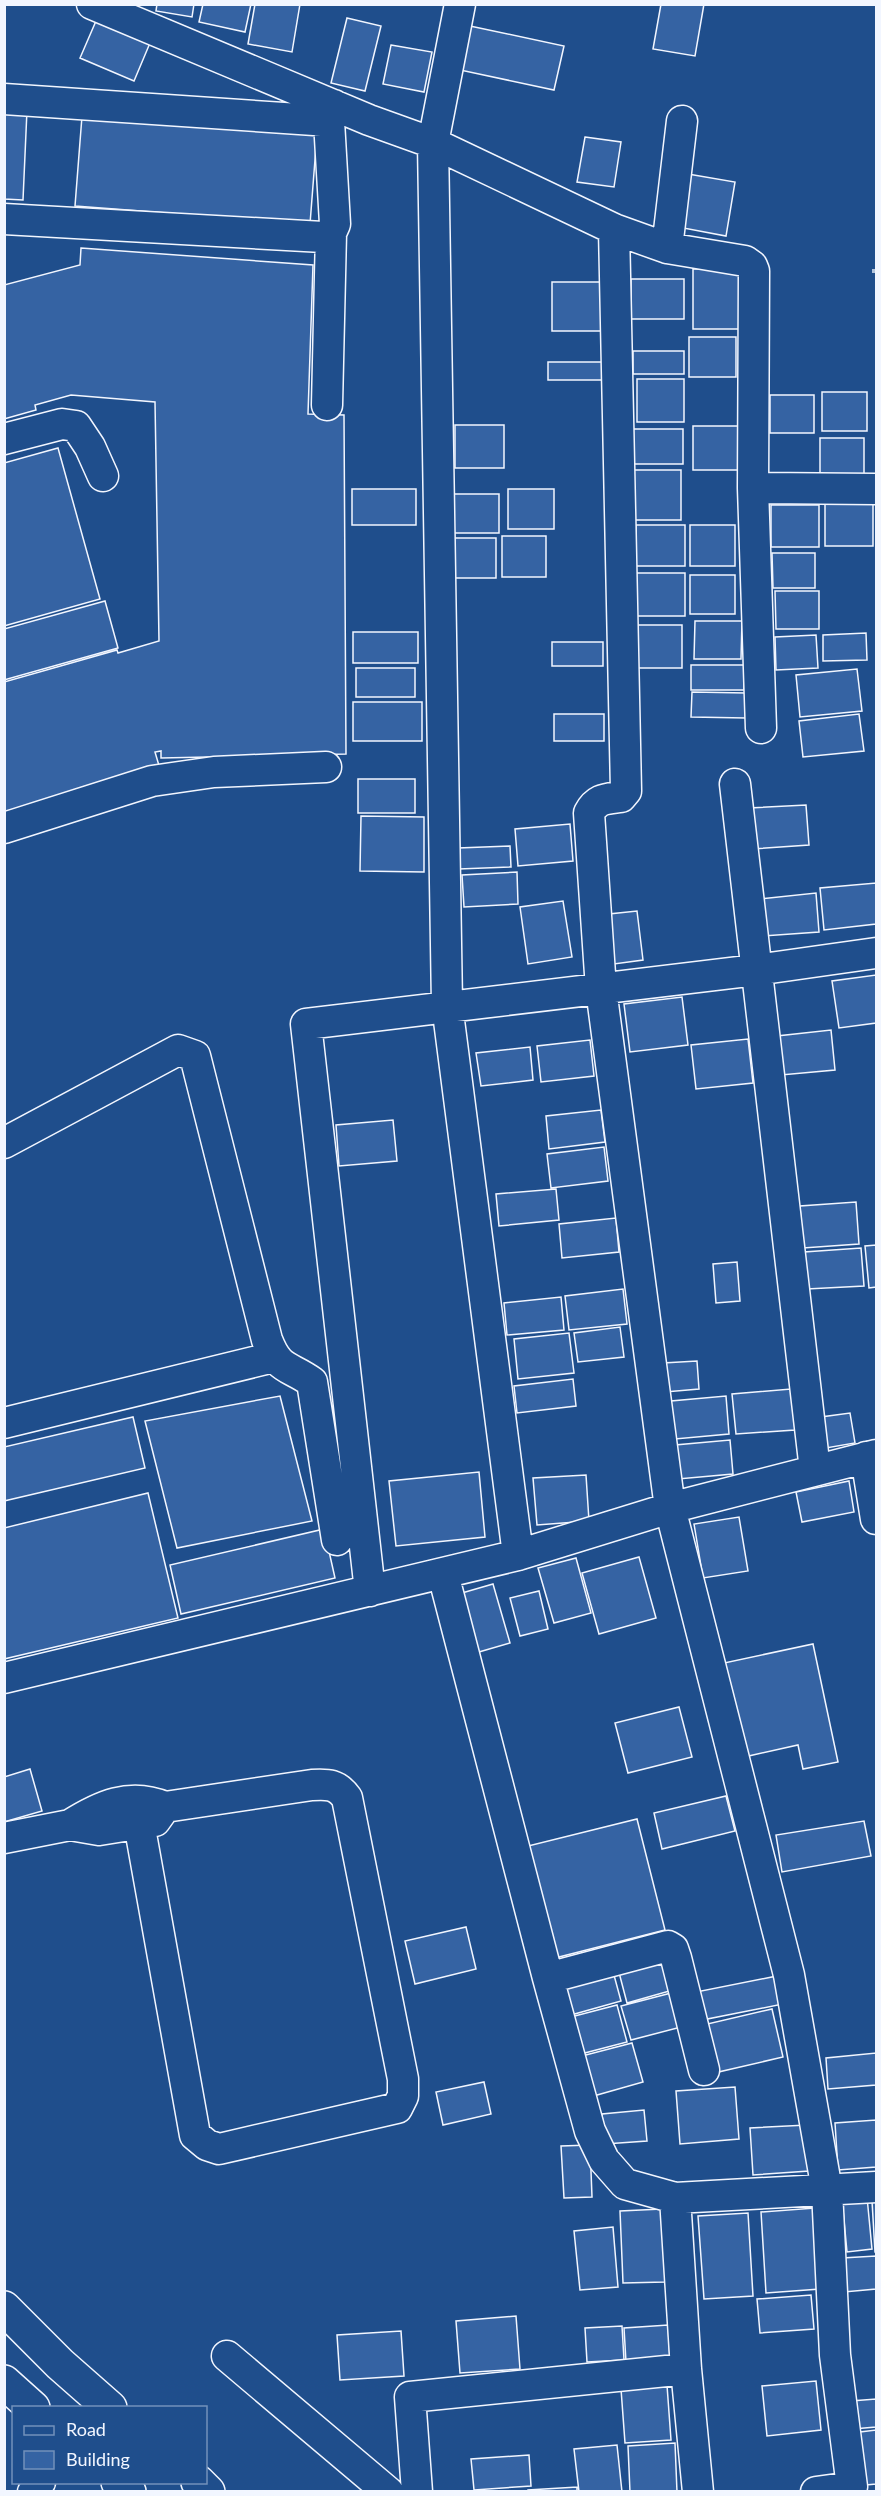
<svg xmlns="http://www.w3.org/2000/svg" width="881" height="2496" font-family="Lato,sans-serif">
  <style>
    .building { fill: #3563a3; stroke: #f2f6ff; stroke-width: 1.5 }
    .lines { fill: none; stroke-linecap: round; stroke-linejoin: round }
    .minor-casing { stroke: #f2f6ff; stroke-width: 33 }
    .major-casing { stroke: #f2f6ff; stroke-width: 36 }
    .path { stroke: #b3c4dc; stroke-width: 4; stroke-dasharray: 4.5 3; stroke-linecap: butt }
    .minor { stroke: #1f4e8c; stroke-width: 30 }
    .major { stroke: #1f4e8c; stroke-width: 33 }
  </style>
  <rect width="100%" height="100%" fill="#1f4e8c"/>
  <path class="building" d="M157,4h37l-2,13 -36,-6z
    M203,4h48l-6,28 -46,-10z
    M255,4h45l-8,48 -44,-8z
    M661,4h43l-9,52 -42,-7z
    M347,18l34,8 -16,65 -34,-8z
    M96,21l54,22 -16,38 -54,-23z
    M470,26l94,20 -10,44 -94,-20z
    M391,45l41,7 -8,40 -41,-8z
    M4,109l23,1 -4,90 -19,-1z
    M82,116l235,18 -7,90 -235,-18z
    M585,137l36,5 -7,45 -37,-5z
    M688,174l47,8 -9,54 -48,-9z
    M81,248l232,17 -5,149 36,1 2,339 -185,4v-7l-6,1 5,17 -156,45v-132l113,-32 1,3 41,-12 -4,-239 -84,-7 -36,10 1,5 -32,9v-134l76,-20z
    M693,269h49v60h-49z
    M631,279h53v40h-53z
    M552,282h51v49h-51z
    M689,337h47v40h-47z
    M633,351h51v23h-51z
    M548,362h57v18h-57z
    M637,379h47v43h-47z
    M822,392h45v39h-45z
    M770,395h44v38h-44z
    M455,425h49v43h-49z
    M693,426h49v44h-49z
    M633,429h50v35h-50z
    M820,438h44v38h-44z
    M58,448l42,151 -96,27v-163z
    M632,470h49v50h-49z
    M352,489h64v36h-64z
    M508,489h46v40h-46z
    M453,494h46v39h-46z
    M825,501h48v45h-48z
    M771,505h48v42h-48z
    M636,525h49v41h-49z
    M690,525h45v41h-45z
    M502,536h44v41h-44z
    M453,538h43v40h-43z
    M772,553h43v35h-42z
    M634,573h51v43h-51z
    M690,575h45v39h-45z
    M775,591h44v38h-43z
    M105,601l13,47 -114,32v-51z
    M695,621h47l-1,38h-47z
    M632,625h50v43h-50z
    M353,632h65v31h-65z
    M866,633l1,27 -44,1v-26z
    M816,635l2,33 -42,2 -1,-33z
    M552,642h51v24h-51z
    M691,665h53v25h-53z
    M356,668h59v29h-59z
    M857,669l5,42 -62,6 -4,-42z
    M692,692l54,1v25l-55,-1z
    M353,702h69v39h-69z
    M554,714h50v27h-50z
    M859,714l5,37 -61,6 -4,-36z
    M358,779h57v34h-57z
    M806,805l3,40 -57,4 -3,-41z
    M361,816l63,1v55l-64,-1z
    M570,824l3,37 -55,5 -3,-37z
    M510,846l1,21 -52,2 -1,-21z
    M517,872l1,32 -54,3 -2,-32z
    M876,883v41l-52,6 -4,-42z
    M816,893l3,39 -56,4 -3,-37z
    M563,901l9,56 -44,7 -8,-57z
    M637,911l6,49 -29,4 -5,-50z
    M876,975v48l-37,5 -7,-47z
    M682,997l6,48 -58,7 -6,-48z
    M831,1030l4,40 -54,5 -4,-39z
    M748,1039l5,44 -57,6 -5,-44z
    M590,1040l4,36 -53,6 -4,-36z
    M530,1047l3,33 -52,6 -5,-33z
    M601,1110l4,32 -56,7 -3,-33z
    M393,1120l4,41 -58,5 -3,-41z
    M604,1147l4,34 -57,7 -4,-34z
    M556,1189l3,31 -60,6 -3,-32z
    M856,1202l3,42 -56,4 -3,-42z
    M616,1218l3,34 -57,6 -3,-34z
    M876,1245v42l-7,1 -4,-42z
    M861,1248l3,38 -57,3 -3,-37z
    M737,1262l3,39 -24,2 -3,-39z
    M623,1289l4,35 -58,6 -4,-34z
    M561,1297l3,33 -57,5 -3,-32z
    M620,1327l4,30 -46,5 -4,-29z
    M569,1333l5,40 -56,6 -4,-40z
    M697,1361l2,28 -34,3 -2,-29z
    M573,1379l3,27 -59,7 -3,-27z
    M791,1389l4,41 -59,4 -4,-40z
    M280,1396l32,125 -135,27 -32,-127z
    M726,1396l3,38 -54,5 -4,-38z
    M850,1413l5,30 -29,5 -5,-31z
    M133,1417l12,51 -141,33v-54z
    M730,1440l3,34 -55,5 -3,-34z
    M479,1472l6,65 -89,9 -7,-65z
    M586,1475l3,46 -52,4 -4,-47z
    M849,1481l5,31 -52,10 -6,-30z
    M148,1493l30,125 -174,41v-131z
    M739,1517l9,54 -45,7 -9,-54z
    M324,1529l11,49 -154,36 -11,-49z
    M639,1557l17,61 -57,16 -17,-61z
    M576,1558l15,55 -37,10 -16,-55z
    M493,1584l17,59 -38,11 -17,-59z
    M539,1591l9,38 -28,7 -10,-38z
    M813,1644l25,118 -35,7 -5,-24 -54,12 -20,-94z
    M679,1707l13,50 -64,16 -13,-50z
    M30,1769l12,42 -38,11v-45z
    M726,1796l9,35 -73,18 -8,-36z
    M637,1819l28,111 -110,28 -27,-112z
    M864,1821l7,35 -89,16 -6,-37z
    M466,1927l10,42 -61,15 -10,-43z
    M662,1949l11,41 -46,13 -11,-42z
    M611,1964l10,37 -50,14 -11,-37z
    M777,1976l6,28 -86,17 -6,-28z
    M675,1992l10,34 -54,14 -10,-34z
    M617,2005l10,37 -50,13 -10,-37z
    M772,2009l11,48 -69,16 -11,-48z
    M632,2043l11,39 -53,15 -12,-40z
    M876,2053v32l-48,4 -2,-31z
    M484,2082l7,32 -48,11 -7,-33z
    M735,2087l4,52 -59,5 -4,-53z
    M644,2110l3,31 -42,3 -3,-30z
    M876,2120v47l-38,3 -3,-47z
    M807,2125l2,46 -56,4 -3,-47z
    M590,2145l2,52 -28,1 -3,-52z
    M867,2197l5,52 -25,3 -5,-53z
    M876,2200v52h-1l-3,-51z
    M815,2208l5,81 -54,4 -5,-81z
    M662,2209l3,73 -42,1 -3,-72z
    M748,2213l5,83 -49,3 -6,-83z
    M613,2227l5,60 -38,3 -6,-59z
    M876,2256v33l-32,3 -2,-34z
    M811,2295l3,34 -54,4 -3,-34z
    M516,2316l4,53 -60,4 -4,-52z
    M668,2325l2,34 -44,3 -2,-34z
    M622,2326l2,34 -37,2 -2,-34z
    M401,2331l3,45 -64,4 -3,-45z
    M816,2381l5,49 -54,6 -5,-50z
    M667,2385l4,55 -46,3 -4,-54z
    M876,2399v28l-23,2 -2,-28z
    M876,2430v54l-10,1 -6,-53z
    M675,2443l2,49h-47l-2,-46z
    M617,2445l5,47h-43l-5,-43z
    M529,2455l2,31 -57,4 -3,-31z
    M577,2487v5h-49v-2z"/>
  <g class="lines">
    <g class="minor-casing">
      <path id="minor" d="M92,4l277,116 64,23 14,862 71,550
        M460,4l-27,139 181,86 53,19 78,13 7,5 2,5 -1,217 8,240
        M4,99l325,22 5,-16
        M4,219l319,18 8,-4 4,-9 -6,-103
        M614,229l12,562 -5,6c-15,2 -24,1 -32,16l12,176 69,519 119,467 38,215 8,165 17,132 -36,5
        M667,248l15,-127
        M327,405l4,-172
        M4,439l58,-15 14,2 14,21 13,29
        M753,488l123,1
        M735,784l80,686
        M4,828l148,-47 62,-9 112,-5
        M4,1143l174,-93 17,6 72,284c12,31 21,25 45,42l25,158
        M4,1423l270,-66
        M866,1457l10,62
        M443,1574l105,404 42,153 14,29 21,24 50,14 201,-11
        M370,1591l-64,-567 450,-54 120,-17
        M4,1678l514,-123 152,-47 206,-53
        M139,1823l56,312 12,10 12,4 178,-41 6,-12v-17l-56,-281c-10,-14 -19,-14 -35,-13l-147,22c-35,-15 -65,-1 -95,18l29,5 56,-9 10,-14
        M4,1838l66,-13
        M548,1978l120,-32 5,3 3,9 28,112
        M675,2198l11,171 12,123
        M227,2356l161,136
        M33,2492l7,-10
        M417,2492l-7,-95 276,-28"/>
    </g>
    <g class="major-casing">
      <path id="major" d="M4,2308l56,56 50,44
        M4,2382l29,26
        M118,2482l11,10
        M198,2482l10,10"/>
    </g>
    <path class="path" d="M872,271h4"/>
    <use href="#minor" class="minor"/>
    <use href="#major" class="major"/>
  </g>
  <rect width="881" height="2496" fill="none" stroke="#f2f6ff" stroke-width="12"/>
  <rect x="12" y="2406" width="195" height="78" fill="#1f4e8c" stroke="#7391ba" stroke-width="1.5"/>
  <rect x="24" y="2426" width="30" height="9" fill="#1f4e8c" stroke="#7391ba" stroke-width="1.5"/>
  <text x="66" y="2436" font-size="18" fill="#f2f6ff">Road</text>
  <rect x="24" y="2451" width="30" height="18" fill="#3563a3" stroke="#7391ba" stroke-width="1.5"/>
  <text x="66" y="2466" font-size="18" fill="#f2f6ff">Building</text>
</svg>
